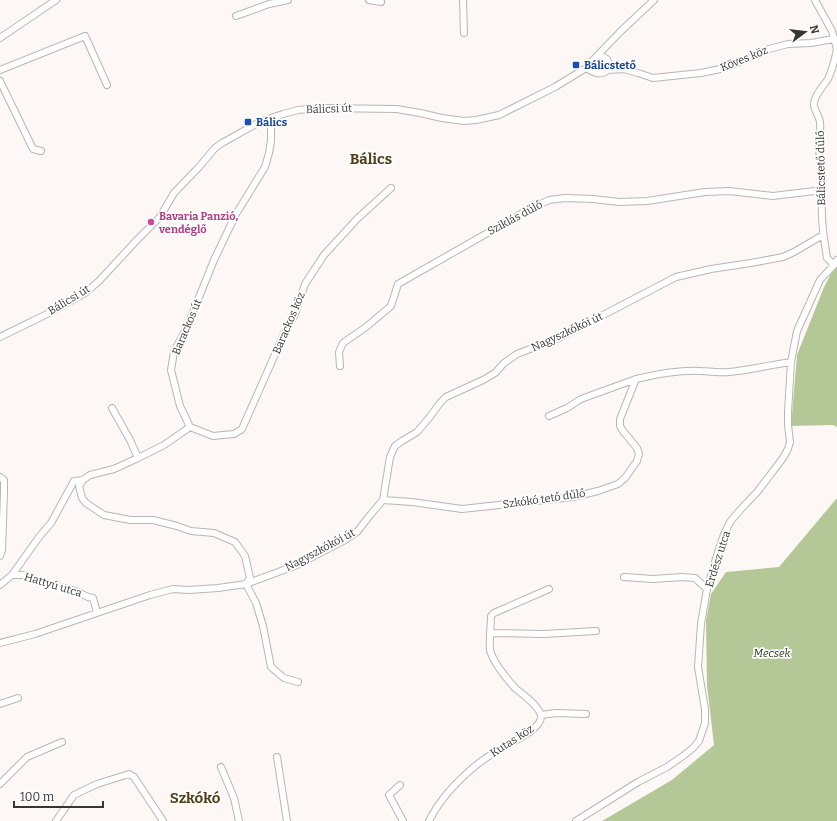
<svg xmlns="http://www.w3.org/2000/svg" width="837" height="821" font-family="Bitter,serif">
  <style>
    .forest { fill: #b3c896 }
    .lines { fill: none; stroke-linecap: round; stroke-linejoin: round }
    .street-casing { stroke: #bab5b3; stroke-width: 8 }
    .street { stroke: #fff; stroke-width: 6 }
    .transit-dot { fill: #1a4fb4; stroke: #fff; stroke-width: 1.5 }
    .hotel-dot { fill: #d1479c; stroke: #fff; stroke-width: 1.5 }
    .labels { text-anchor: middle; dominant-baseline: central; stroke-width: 3.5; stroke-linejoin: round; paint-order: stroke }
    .street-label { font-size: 11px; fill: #383635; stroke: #fff }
    .transit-label { font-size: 11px; font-weight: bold; fill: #164399; stroke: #fff; text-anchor: start }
    .hotel-label { font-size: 11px; font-weight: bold; fill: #b23c85; stroke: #fff; text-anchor: start }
    .park-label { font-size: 11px; font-style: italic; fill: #27340e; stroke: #fff }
    .district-label { font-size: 15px; font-weight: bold; fill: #513f19; stroke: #fff }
  </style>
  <rect width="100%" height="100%" fill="#fdf8f6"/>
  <path class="forest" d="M837,263v164l-4,-2 -42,1 6,-71 27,-68z
    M837,498v323h-235l70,-41 42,-35 -7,-60 -1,-64 5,-27 15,-22 53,-5z"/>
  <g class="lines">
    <g class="street-casing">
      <path id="street" d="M369,0l12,2
        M463,0l1,33
        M815,0l17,31 5,18
        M236,16l33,-12 19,-4
        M0,38l56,-38
        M586,68c8,5 14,8 22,2l1,-5 -2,-6 -4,-2 -6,-1
        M0,70l85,-34 22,49
        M608,70l16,-1 14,4 15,5 48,-5 24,-5 44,-19 19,-5 23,-1 23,-4
        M0,81l33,68 8,2
        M834,265l-7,-7c-2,-14 -5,-28 -5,-43 -1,-11 1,-22 0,-34 0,-12 -3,-24 -3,-36 0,-8 2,-15 1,-22 0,-7 -7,-13 -6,-20 1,-9 9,-16 14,-24 4,-9 7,-20 9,-30
        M0,337l47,-23 38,-21 14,-12 38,-41 23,-23 14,-24 25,-26 16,-19 7,-5 34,-19 15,-6 12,-4 15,-4 21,-2 78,1 23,4 22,5 22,3 12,-1 23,-5 56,-28 31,-19 7,-8 28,-29 33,-31
        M340,366l-1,-14 4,-9 23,-16 25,-21 7,-22 128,-73 23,-11 16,-2 28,1 26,3 28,-1 58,-9 24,-1 44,5 50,-6
        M112,408l18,32 8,18
        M549,416l18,-8 14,-9 55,-20
        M190,427l23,9 21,-2 8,-5 42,-95 11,-20 10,-30 19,-29 33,-36 34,-31
        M0,477l4,3v12l-2,58 -2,6
        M83,480l-4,6 3,12 4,5 18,12 26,5h23l24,6 14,5 23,2 21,9 10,14 5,22 -4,6 10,19 7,23 8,41 13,11 14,4
        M383,500l29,2 50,7 111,-12 25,-6 20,-7 7,-6 12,-17 2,-7 -2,-6 -14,-17 -3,-5v-7l16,-40c21,-5 44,-9 65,-8 10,0 18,2 28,1 21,-2 41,-7 62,-10
        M12,575l27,-38 12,-14 23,-42 9,-1 7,-5 24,-6 24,-11 26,-13 26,-18 -10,-21 -9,-36 3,-18 13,-25 27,-67 22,-46 29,-47 4,-14 2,-12v-23
        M624,577l29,2 29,-2 13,1 12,11
        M0,585l12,-10h11l12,5 41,11 12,6 5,1 4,14
        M490,633l54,1 52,-3
        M0,643l35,-9 115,-39 23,-6 16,1 29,-2 28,-4 51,-19 48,-25 12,-8 14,-18 12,-14 7,-43 5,-11 7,-5 15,-9 12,-14 11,-15 6,-6 37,-17 12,-7 9,-10 13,-9 42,-16 117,-61 35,-8 40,-6 32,-6 11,-5 29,-17
        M0,704l18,-6
        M541,715l15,-2 30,1
        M277,757l10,64
        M221,767l13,31 5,23
        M0,784l27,-27 35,-15
        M400,785l-11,10 14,26
        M56,821l18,-26 23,-11 32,-10 5,3 29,44
        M429,821c10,-20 27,-39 45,-54 7,-6 16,-12 25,-17 10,-7 42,-20 42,-33 0,-10 -19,-23 -26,-29 -8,-9 -22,-26 -25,-38 -1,-8 1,-25 1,-34l3,-3 55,-24
        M576,821l62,-39 29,-15 16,-11 10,-8 6,-7 6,-18v-14l-7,-42 3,-43 6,-35 7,-24 9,-28 7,-15 10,-12 18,-19 25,-33 5,-9 2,-7 -2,-17v-13l3,-50 6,-31 23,-51 14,-15 3,-5"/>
    </g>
    <use href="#street" class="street"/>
  </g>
  <g class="transit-dot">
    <rect x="572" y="61" width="8" height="8" rx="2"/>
    <rect x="244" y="118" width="8" height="8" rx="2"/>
  </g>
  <circle class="hotel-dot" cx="151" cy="222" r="4"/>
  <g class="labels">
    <g class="street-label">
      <text transform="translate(744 59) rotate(-22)">Köves köz</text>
      <text transform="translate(329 109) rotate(-2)">Bálicsi út</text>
      <text transform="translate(821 168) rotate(-91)">Bálicstető dűlő</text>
      <text transform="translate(515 218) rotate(-28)">Sziklás dűlő</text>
      <text transform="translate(69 300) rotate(-31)">Bálicsi út</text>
      <text transform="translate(289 323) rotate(-67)">Barackos köz</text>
      <text transform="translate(187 327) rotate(-67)">Barackos út</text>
      <text transform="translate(567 332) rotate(-25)">Nagyszkókói út</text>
      <text transform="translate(544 499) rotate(-8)">Szkókó tető dűlő</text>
      <text transform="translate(320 550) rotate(-28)">Nagyszkókói út</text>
      <text transform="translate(718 559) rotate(-72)">Erdész utca</text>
      <text transform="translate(53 585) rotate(17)">Hattyú utca</text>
      <text transform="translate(512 741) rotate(-33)">Kutas köz</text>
    </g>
    <g class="transit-label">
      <text x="584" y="65">Bálicstető</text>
      <text x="256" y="122">Bálics</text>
    </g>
    <g class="hotel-label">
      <text x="159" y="216">Bavaria Panzió,<tspan x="159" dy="13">vendéglő</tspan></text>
    </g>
    <g class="park-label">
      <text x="772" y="653">Mecsek</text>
    </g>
    <g class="district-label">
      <text x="371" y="159">Bálics</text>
      <text x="195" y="798">Szkókó</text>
    </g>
  </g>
  <g transform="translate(805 32) rotate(75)" stroke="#ffffff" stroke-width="3" paint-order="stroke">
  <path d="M0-3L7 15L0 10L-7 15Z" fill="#383635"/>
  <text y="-6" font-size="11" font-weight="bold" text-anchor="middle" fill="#383635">N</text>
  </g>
  <path d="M14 801v6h89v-6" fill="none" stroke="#383635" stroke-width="2"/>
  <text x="20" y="801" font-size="12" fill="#383635" stroke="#ffffff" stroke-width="3" paint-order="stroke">100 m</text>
</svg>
